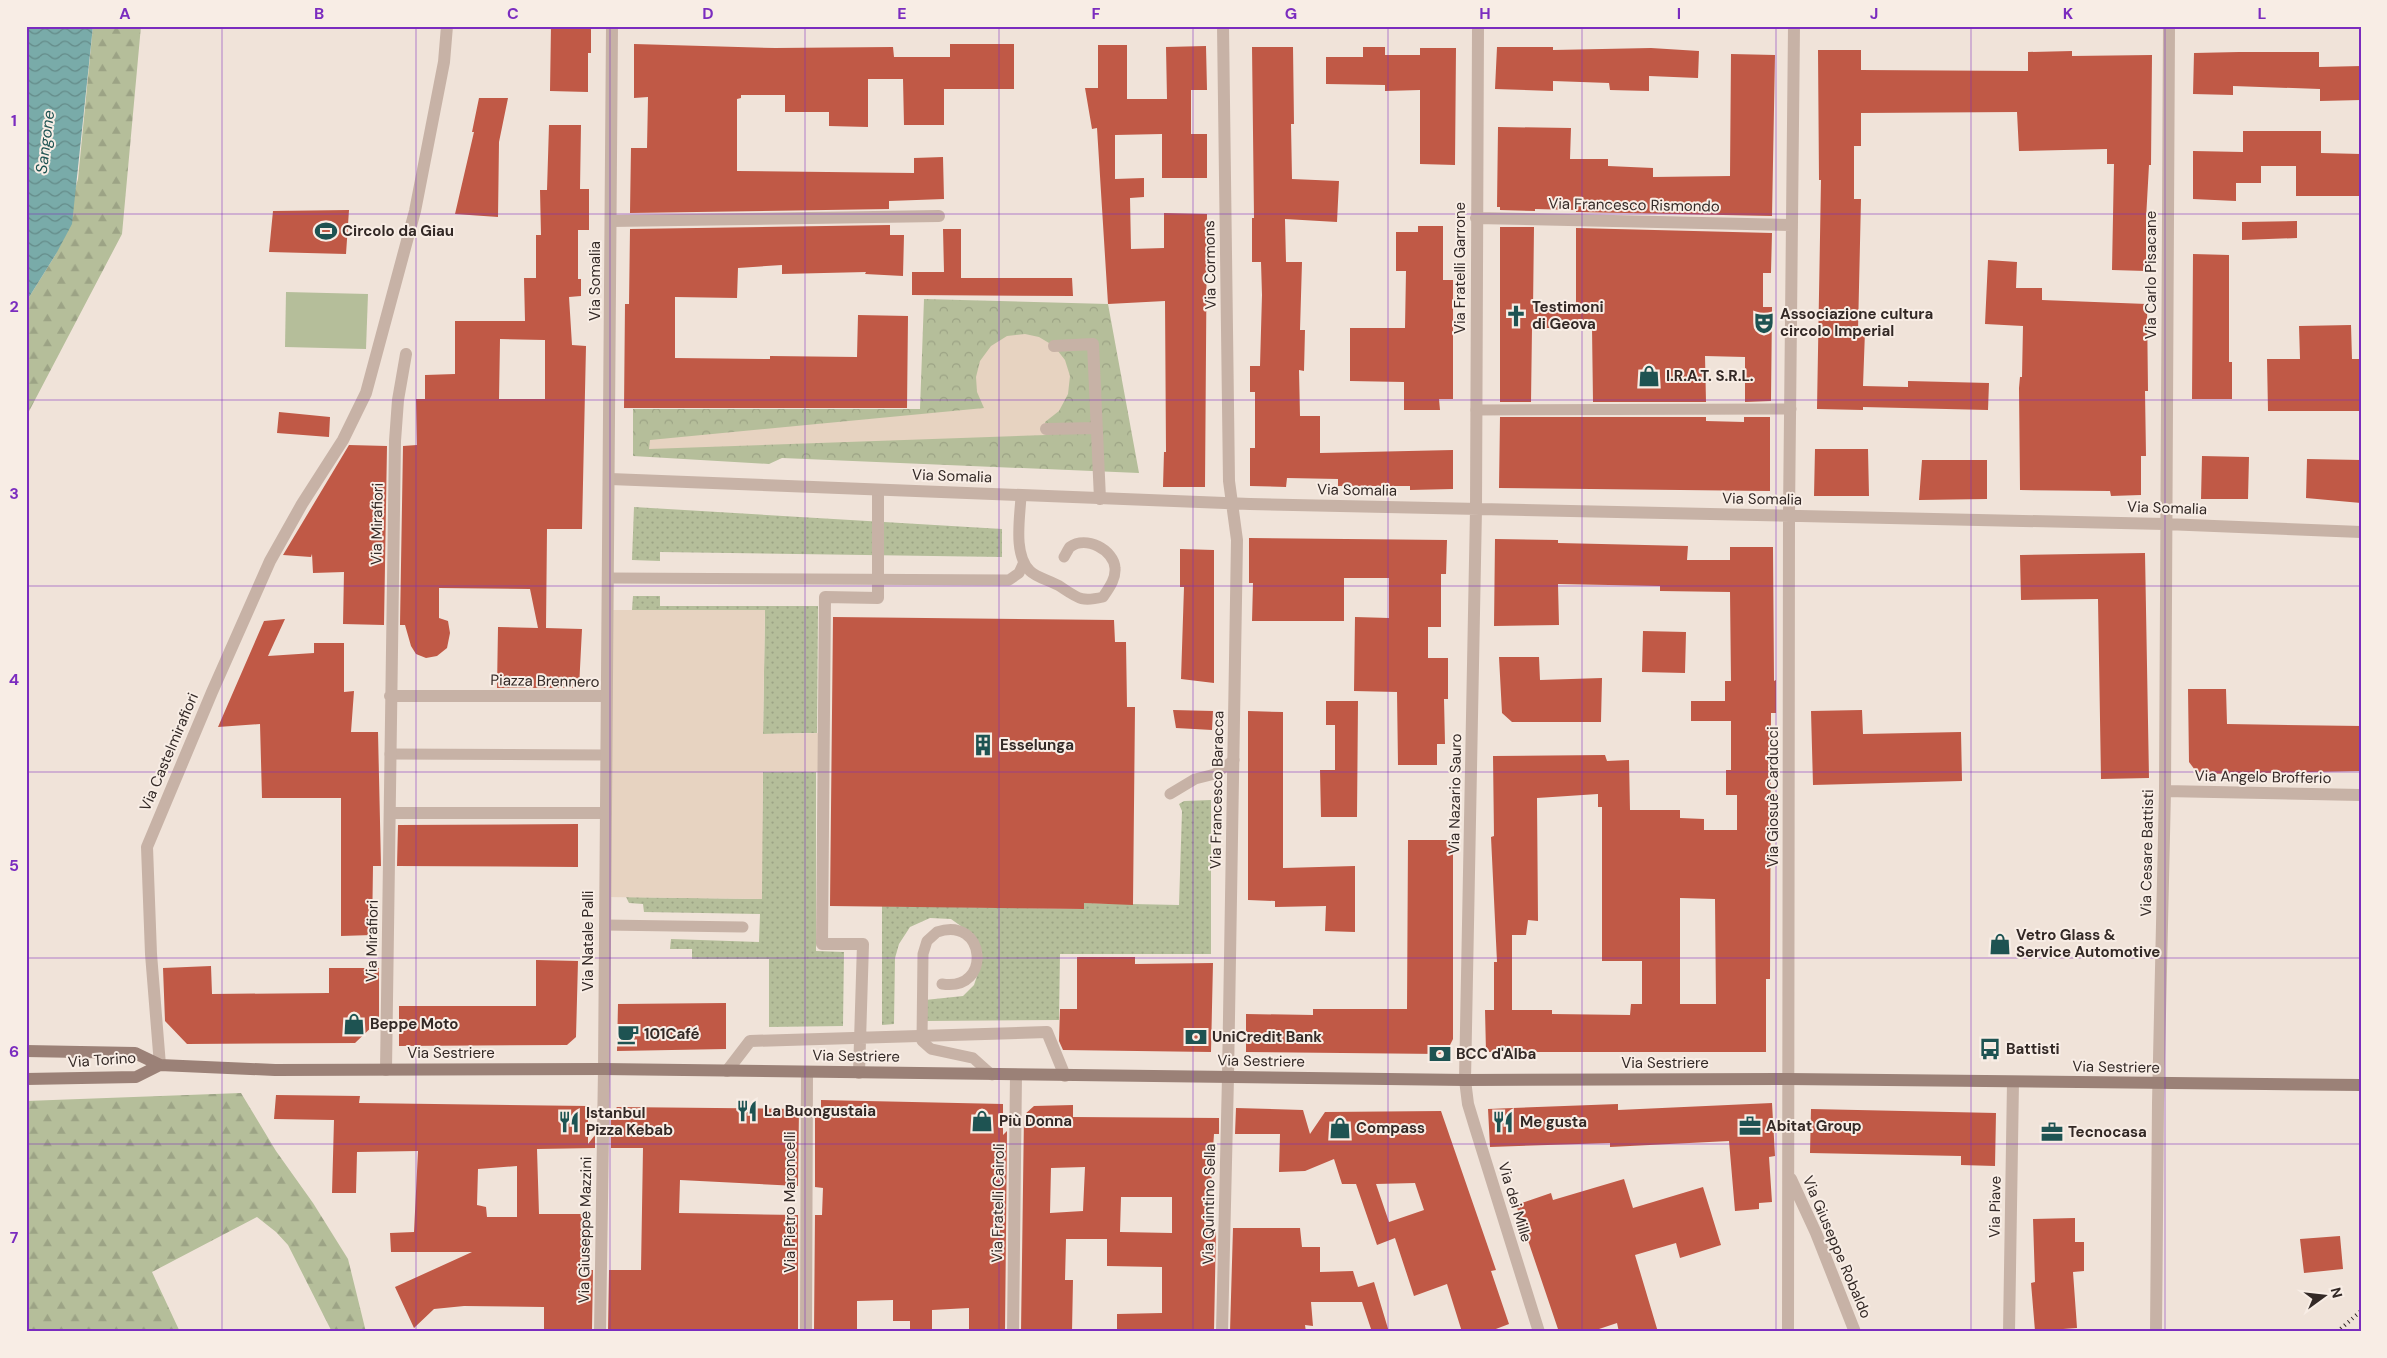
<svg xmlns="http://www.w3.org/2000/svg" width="2387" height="1358" font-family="'DM Sans',sans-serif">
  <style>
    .grass { fill: url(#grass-dots) }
    .forest { fill: url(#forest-firs) }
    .park { fill: url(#park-crowns) }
    .pitch { fill: #b5be9a }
    .plaza { fill: #e7d3c1 }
    .water { fill: url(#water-waves) }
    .building { fill: #c05946; fill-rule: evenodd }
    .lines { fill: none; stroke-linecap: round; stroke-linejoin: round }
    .service { stroke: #c7b2a6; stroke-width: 11 }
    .pedestrian { stroke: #c7b2a6; stroke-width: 12 }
    .minor { stroke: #c7b2a6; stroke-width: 12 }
    .tertiary { stroke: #c7b2a6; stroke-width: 12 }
    .secondary { stroke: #9b8177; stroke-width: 12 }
    .rail { stroke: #332926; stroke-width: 4; stroke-dasharray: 1 4; stroke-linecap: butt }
    .grid { fill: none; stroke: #7b2cbf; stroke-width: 1; stroke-opacity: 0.55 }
    .labels { text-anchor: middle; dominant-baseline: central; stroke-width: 4; stroke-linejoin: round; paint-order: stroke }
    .street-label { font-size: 15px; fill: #332926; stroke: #f8ede5 }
    .poi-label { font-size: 15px; font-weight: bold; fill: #332926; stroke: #f8ede5; text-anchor: start }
    .water-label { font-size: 16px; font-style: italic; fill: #1e5352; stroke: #f8ede5 }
    .neatline { fill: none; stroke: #7b2cbf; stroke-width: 2 }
    .grid-label { font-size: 16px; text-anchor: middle; font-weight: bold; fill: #7b2cbf }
  </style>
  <defs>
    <pattern id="grass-dots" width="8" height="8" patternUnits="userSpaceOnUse" patternTransform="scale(1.25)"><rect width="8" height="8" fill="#b5be9a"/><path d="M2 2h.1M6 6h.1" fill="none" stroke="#9ca385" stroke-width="1.8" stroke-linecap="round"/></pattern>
    <pattern id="forest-firs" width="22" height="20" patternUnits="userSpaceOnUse" patternTransform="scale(1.25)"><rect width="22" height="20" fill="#b5be9a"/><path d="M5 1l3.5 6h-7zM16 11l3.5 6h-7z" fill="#9ca385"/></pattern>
    <pattern id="park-crowns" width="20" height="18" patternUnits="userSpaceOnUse" patternTransform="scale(1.25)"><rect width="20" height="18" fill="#b5be9a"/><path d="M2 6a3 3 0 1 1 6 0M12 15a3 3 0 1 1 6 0" fill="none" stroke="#9ca385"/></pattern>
    <pattern id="water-waves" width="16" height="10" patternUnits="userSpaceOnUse" patternTransform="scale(1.25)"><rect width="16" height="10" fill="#79aba9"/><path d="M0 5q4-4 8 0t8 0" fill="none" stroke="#648b89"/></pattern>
  </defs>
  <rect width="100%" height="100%" fill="#f0e3d9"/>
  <path class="grass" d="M634,507l368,22v28l-342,-5v9l-28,-1z
    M633,596h27v10h158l-1,127 -54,1 2,-124h-133z
    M763,772h53v179l28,1 -1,74 -74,1v-68h-77v-10h-22l1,-10 88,3 1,-28 -116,-2 -1,-8 -14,-1 -3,-6 135,2z
    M1211,800v154h-151l-1,66 -133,1 -1,-21 38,-4 11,-11 5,-15 -14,-41 -14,-10 -21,-1 -20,9 -11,17 -4,14 -1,66 -12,1v-119l201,3 1,-6 95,2 3,-94 -3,-7 5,-3z"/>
  <path class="forest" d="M93,26h48l-19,208 -96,183v-115l30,-48 22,-75z
    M241,1093l35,58 37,52 35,56 18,73h-34l-44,-87 -12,-13 -19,-15 -105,55 28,60h-154v-231z"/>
  <path class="park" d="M924,299l184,5 31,169 -357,-15 -13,6 -136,-8v-47h287z"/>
  <path class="pitch" d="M286,292l82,2 -2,55 -81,-2z"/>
  <path class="plaza" d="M1025,334l14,3 15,9 11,14 5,16 -2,18 -9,17 -14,11 1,13 -397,14 1,-9 334,-32 -7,-16 -1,-15 4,-16 11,-15 16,-10z
    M607,610h158l-2,124 61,-1v39h-61l-1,127 -157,-2z"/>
  <path class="water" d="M26,26h67l-21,198 -16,30 -30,48z"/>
  <path class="building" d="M551,26h40v27h-3v39l-38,-1z
    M634,44l141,4 118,-1 1,10h56v-13h64v45h-70v36h-40l-1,-46h-35v48l-39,-1v-14h-44v-17h-44v3l-4,1v72l177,2v-15l29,-1 1,42 -55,2v8l-259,4 1,-65h16l1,-51 -14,1z
    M1098,45h29v54h40l-1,-52 40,-1 1,44h-16v44h16v44h-45v-44l-47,1v44l29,-1v19l-14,1 1,51 33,-1v-35l43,1 -2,273h-42l1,-35h2l-1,-151 -57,3 -11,-176 -5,1 -7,-41h13z
    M1252,47h41l1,77h-3l1,55 47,2 -2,41 -52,-3 1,43h16l-2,68h5l-1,41 -5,-1 1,46h20v37l133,-3v39l-43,1v-4h-72v-7l-51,-1 -1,9 -36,-1v-38h5v-56h-5v-26h10l2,-71 -1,-33h-9v-44h2z
    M1363,47h22v8h35v-7h36l-1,117 -35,-1v-74l-35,1v-6l-59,-1v-27h37z
    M1497,47h56v3l98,-2 48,3 -1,27 -49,-2v15l-39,-1 -1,-7 -56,-2v10l-58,-2z
    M1818,50h43v20l167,1v-19l44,-1v5l80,-1 -1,110h-2l-3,54v52l-34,-1 2,-106h-7v-15l-88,2 -2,-39 -156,1v33h-7v53h7l-3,132h7l-2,55 45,1v-6l81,2 -1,27 -125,-3v3l-46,-1 4,-229h-2z
    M2239,52h80v15l42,-1v34l-41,1v-12l-87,-3v9l-40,-1 1,-41z
    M1731,54l44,1 -3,161 -196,-4v-2l-41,-1v2l-35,-1v-3h-3l1,-80 73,1 -1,31h38v7l45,2v9l77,-1z
    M479,98h29l-9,44 -1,75 -43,-3 19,-82h-2z
    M549,125h32l-1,64h9v41h-11v49h3v17l-12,1 3,48 14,1 -4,183h-35l-1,99 36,1 -3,59h-82l1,-61 40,1 -8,-39 -91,-1v30l9,3 2,12 -3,15 -10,8 -11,2 -10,-4 -5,-8 -6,-21h-5l3,-179 14,-1 -1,-46h9v-24l30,-1v-53h70l-1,-43h12v-43h5l-1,-45h7zM500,339l45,1v59h-46z
    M2243,131h78v22l40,1v42h-65v-30h-35v17h-25v18l-43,-2v-48l50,1z
    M349,210l-3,44 -77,-2 4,-41z
    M2297,221v17l-55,2v-18z
    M890,225v10h14l-1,41 -38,-2 1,-2 -84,2v-9l-44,3 -1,30 -62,-1v61l95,1v-3l87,1 1,-42 50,1 -1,92h-283l1,-104h4l1,-75z
    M1418,226h25v54h10v119h-14l1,11h-36v-28l-54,-1v-53h55l1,-57h-10v-39h22z
    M1500,227h34l-1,82 43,-1v-80l196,5 -1,40h-8v34h9l-1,94 -26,1v-45l-40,-1 1,46h-113l-1,-74h-60l-1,74h-31z
    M943,229h18v49h111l1,18 -161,-1v-23h32z
    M2193,254l36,1v107h3v37h-40z
    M1988,260l29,2 -1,26h26v12l105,4 1,87h-3l1,65h-5v39l-30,1 -1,-5 -90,-1 -1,-102 1,-11h2l1,-51 -38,-2z
    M2351,325l1,34h9v52h-93l-1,-52h33l-1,-33z
    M279,412l51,5 -1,20 -52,-4z
    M1500,417h206v4l38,1v-5h26v74l-271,-3z
    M349,445l38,1 -3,179 -41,-1 1,-52 -31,1 -1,-19 -1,3 -28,-2z
    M1815,449h53l1,47h-55z
    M2202,456l47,1 -1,42h-47z
    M2307,459l54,1v43l-55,-5z
    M1922,460h65v39l-68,1z
    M1249,538l198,2 -1,34h-5v53h-13v31h20v41h-4l1,45h-8v21h-39l-1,-73 -43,-1 1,-74 34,1v-40h-45v43h-92l1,-38h-4z
    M1495,539l63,1v3l130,3 -1,14h43v-13h43l1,134 2,-1v33h-5l-1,266h-4v73h-280l-1,-42h9v-48h3l-6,-125 3,-1 -1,-80 112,-1 2,6 22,-1 1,50h50v8l24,1v11h33v-35h-11v-25h5v-49h-40v-20h34v-20h6l-1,-89 -70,-1v-5l-102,-2 1,41 -65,1zM1598,794v13h4v154h40v43h-11l-1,11 -78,-1v-4h-40v-75h14l2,-15 10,1 -1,-123zM1680,898l35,1 1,105h-36z
    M1180,549l34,1v133l-33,-4 3,-92h-4z
    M2145,553l4,225 -48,1 -3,-180 -77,1 -1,-45z
    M833,617l281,3 1,22h11l1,65h8l-2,198 -49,-2v6l-254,-3z
    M285,619l-17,37 46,-3v-10h30v49l10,-1 -3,41h27l3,134h-8l-1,69 -31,1v-138h-79l-2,-74 -42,3 46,-106z
    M1643,631l43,1 -1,41 -43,-1z
    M1499,657h40l1,23 62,-2 -1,44h-89l-10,-9z
    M2188,689h38l1,35 134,2v45l-157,3 -9,-4 -6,-8z
    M1326,701h32l-1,116h-36l-1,-47h15v-45h-9z
    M1173,710l40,1 -1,19 -36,-2z
    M1862,710l1,24 98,-2 1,49 -149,4 -2,-74z
    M1248,711l35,1v156l72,-2v66l-30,-1 1,-25 -51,1v-6l-27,-1z
    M578,824v43l-181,-1 1,-41z
    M1408,840h45v199l-4,8 -9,7 -194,-2v-38l67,1v-6h94z
    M1077,957h58v7l78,-1 -2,89 -148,-2 -4,-9 1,-32h17z
    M536,960l42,1 -2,76 -9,8 -168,1v-40h137z
    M211,966l1,28 117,-1v-25h50v52l-24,23 -168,1 -22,-23 -2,-53z
    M726,1003v46l-109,2 1,-47z
    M276,1095l84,1 -1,7 229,3v38l7,-9v13l-58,1 2,65h48v56h6l-1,59h-6v3h-42v-25l-80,-1 -30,3 -20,19 -19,-41 77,-35h-81l-1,-19 24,-1 4,-81 -61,1 -1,41h-24l2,-73 -60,-1zM517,1166v51h-30l-1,-10 -9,-2 1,-36z
    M821,1100l182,4v31l4,-4 -2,201h-36v-24l-37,2v22h-22v-11h-17v-21l-36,1v31h-43l1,-117h7l1,-27 -8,-1v-78h6z
    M1772,1103l3,53 -6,1 3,45 -13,1v6l-24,2 -6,-70 -119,6v-4l-120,4 -2,-38 130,-5v6z
    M1073,1105v12l146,1v16h-5l-2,30 -2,64h6l-2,104h-97v-18l45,-1v-46l-55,-1v-27h-41l-1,41h8l-1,52h-51l3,-217 10,-9zM1085,1167l-2,44 -33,2 1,-45zM1121,1197h51v36l-52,-1z
    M617,1107l182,2 -1,77 -118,-6 -1,33 119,2v117l-190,-2 1,-60h32l2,-122h-32v-34z
    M1236,1108l67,2 7,24 15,-22 116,-1 55,159 -5,1 18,53 -21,8h-26l-15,-48 -33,12 -19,-58 -18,7 -21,-61h-14l-8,-25 -29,12 -26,1 1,-38h-45zM1415,1183l9,27 -35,12 -13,-38z
    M1811,1109l185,4 -1,53 -34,-1v-9l-151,-3z
    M1624,1179l9,29 70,-21 18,58 -41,13 -4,-15 -41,12 23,77h-39l-2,-9 -27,9h-31l-43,-127 35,-12 2,7z
    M2075,1218v24h9v29l-11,1 4,56 -42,3 -4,-48 4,-1 -2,-63z
    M1233,1228h67l2,19h18v25l33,-1 5,16 16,-5 15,50h-17l-10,-30h-51l2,24 -8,-1 1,7h-76z
    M2340,1236l3,33 -39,4 -4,-34z"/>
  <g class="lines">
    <path class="service" d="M1476,410l315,-1
      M1021,496c-1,22 -8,58 9,75 7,7 22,10 31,16 18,12 21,15 42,10 6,-9 13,-18 12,-29 -1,-18 -29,-33 -45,-21 -2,2 -4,7 -6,10
      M608,578l401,2 10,-7 5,-11
      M390,754l216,1
      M1170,794l25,-15 20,-5 19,-14
      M605,925l138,2
      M942,984c51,8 44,-69 -5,-52l-10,9 -4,13 -1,87 9,8 42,9 19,17"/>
    <path class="pedestrian" d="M1054,346l39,-2 7,155
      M1046,429l51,-1
      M727,1071l23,-30 297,-9 18,44
      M859,1073l4,-129h-41l3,-347 53,1v-108"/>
    <path class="minor" d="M1478,26l-2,483 -11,571 3,24 7,23 64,205
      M1476,218l316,7
      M611,221l328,-5
      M610,479l640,25 915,20 196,8
      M390,696h216
      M2165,791l196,4
      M390,813h216
      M160,1065l-9,-111 -4,-107 65,-155 58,-131 32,-57 41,-64 23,-47 49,-182 29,-149 3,-36
      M386,1070l9,-629 3,-41 8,-46
      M1791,1179l25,54 39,99
      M600,1332l4,-263
      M806,1332l1,-260
      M1013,1332l3,-257
      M1222,1332l6,-255 9,-537 -8,-59 -6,-455
      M1788,1332l1,-817 5,-489
      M2009,1332l4,-250
      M2156,1332l2,-229 7,-312 4,-765"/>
    <path class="tertiary" d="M604,1069l8,-1043"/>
    <path class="secondary" d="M26,1051l109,2 25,12 115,5 329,-1 861,11 323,-1 573,6
      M26,1079l110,-2 24,-12"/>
    <path class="rail" d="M2337,1332l24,-21
      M2357,1332l4,-4"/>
  </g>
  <path class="grid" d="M222,26v1306M416,26v1306M610,26v1306M805,26v1306M999,26v1306M1193,26v1306M1388,26v1306M1582,26v1306M1776,26v1306M1971,26v1306M2165,26v1306M26,214h2335M26,400h2335M26,586h2335M26,772h2335M26,958h2335M26,1144h2335"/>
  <defs>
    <g id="stadium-bare" transform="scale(1.725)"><path d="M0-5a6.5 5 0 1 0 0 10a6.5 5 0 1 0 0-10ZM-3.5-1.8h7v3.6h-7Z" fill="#1e5352" stroke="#f8ede5" stroke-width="2.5" paint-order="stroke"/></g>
    <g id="church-bare" transform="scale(1.725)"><path d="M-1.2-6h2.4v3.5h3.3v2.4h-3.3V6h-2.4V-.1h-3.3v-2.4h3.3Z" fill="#1e5352" stroke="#f8ede5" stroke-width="2.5" paint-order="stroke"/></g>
    <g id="theatre-bare" transform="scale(1.725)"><path d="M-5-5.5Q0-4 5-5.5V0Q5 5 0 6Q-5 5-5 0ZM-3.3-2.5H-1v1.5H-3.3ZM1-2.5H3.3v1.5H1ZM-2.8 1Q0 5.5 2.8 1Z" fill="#1e5352" stroke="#f8ede5" stroke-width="2.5" paint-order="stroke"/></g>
    <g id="shop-bare" transform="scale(1.725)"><path d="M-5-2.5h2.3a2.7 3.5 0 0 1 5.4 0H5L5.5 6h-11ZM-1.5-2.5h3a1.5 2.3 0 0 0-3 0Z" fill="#1e5352" stroke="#f8ede5" stroke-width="2.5" paint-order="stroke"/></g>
    <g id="building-bare" transform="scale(1.725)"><path d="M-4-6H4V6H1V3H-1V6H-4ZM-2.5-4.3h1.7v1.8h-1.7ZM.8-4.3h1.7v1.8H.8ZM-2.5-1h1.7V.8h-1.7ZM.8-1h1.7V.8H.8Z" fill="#1e5352" stroke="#f8ede5" stroke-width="2.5" paint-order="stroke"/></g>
    <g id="cafe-bare" transform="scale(1.725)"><path d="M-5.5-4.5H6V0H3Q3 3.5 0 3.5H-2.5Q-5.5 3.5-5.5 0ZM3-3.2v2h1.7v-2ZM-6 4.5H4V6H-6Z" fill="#1e5352" stroke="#f8ede5" stroke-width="2.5" paint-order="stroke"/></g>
    <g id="bank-bare" transform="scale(1.725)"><path d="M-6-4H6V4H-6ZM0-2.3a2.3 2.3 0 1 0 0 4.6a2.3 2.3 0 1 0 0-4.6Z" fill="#1e5352" stroke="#f8ede5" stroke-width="2.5" paint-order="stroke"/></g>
    <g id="bus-bare" transform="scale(1.725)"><path d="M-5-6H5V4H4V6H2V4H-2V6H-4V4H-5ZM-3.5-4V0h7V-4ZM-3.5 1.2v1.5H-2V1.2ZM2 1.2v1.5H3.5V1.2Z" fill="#1e5352" stroke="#f8ede5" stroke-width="2.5" paint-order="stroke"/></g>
    <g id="restaurant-bare" transform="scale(1.725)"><path d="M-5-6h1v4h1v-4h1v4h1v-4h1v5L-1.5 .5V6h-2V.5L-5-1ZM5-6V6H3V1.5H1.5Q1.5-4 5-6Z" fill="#1e5352" stroke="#f8ede5" stroke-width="2.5" paint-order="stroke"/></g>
    <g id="office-bare" transform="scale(1.725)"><path d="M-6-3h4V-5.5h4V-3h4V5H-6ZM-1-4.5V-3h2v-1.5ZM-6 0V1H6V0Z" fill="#1e5352" stroke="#f8ede5" stroke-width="2.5" paint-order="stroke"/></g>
  </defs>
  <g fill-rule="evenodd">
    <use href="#stadium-bare" x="326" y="231"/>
    <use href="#church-bare" x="1516" y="316"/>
    <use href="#theatre-bare" x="1764" y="323"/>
    <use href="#shop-bare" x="1649" y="376"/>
    <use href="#building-bare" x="983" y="745"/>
    <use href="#shop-bare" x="2000" y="944"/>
    <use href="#shop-bare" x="354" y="1024"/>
    <use href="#cafe-bare" x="628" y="1034"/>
    <use href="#bank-bare" x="1196" y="1037"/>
    <use href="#bus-bare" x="1990" y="1049"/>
    <use href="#bank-bare" x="1440" y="1054"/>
    <use href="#restaurant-bare" x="747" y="1111"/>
    <use href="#shop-bare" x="982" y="1121"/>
    <use href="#restaurant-bare" x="569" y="1122"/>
    <use href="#restaurant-bare" x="1503" y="1122"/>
    <use href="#office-bare" x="1750" y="1126"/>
    <use href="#shop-bare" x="1340" y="1128"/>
    <use href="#office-bare" x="2052" y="1132"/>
  </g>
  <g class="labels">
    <g class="street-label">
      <text transform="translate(1634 205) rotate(1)">Via Francesco Rismondo</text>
      <text transform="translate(1210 265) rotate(-91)">Via Cormons</text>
      <text transform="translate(1460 268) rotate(-90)">Via Fratelli Garrone</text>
      <text transform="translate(2151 275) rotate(-90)">Via Carlo Pisacane</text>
      <text transform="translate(595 281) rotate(-90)">Via Somalia</text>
      <text transform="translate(952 476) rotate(2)">Via Somalia</text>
      <text transform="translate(1357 490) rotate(1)">Via Somalia</text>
      <text transform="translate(1762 499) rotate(1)">Via Somalia</text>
      <text transform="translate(2167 508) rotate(2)">Via Somalia</text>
      <text transform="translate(377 524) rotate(-89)">Via Mirafiori</text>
      <text transform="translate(545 681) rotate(1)">Piazza Brennero</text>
      <text transform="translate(169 752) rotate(-67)">Via Castelmirafiori</text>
      <text transform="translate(2263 777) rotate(1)">Via Angelo Brofferio</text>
      <text transform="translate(1217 790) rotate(-89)">Via Francesco Baracca</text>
      <text transform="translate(1455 794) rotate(-89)">Via Nazario Sauro</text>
      <text transform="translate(1773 797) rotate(-90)">Via Giosuè Carducci</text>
      <text transform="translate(2147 853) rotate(-89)">Via Cesare Battisti</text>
      <text transform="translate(372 941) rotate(-89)">Via Mirafiori</text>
      <text transform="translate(588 941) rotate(-90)">Via Natale Palli</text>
      <text x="451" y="1053">Via Sestriere</text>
      <text transform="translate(856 1056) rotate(1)">Via Sestriere</text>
      <text transform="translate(102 1060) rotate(-4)">Via Torino</text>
      <text transform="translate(1261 1061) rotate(1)">Via Sestriere</text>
      <text x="1665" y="1063">Via Sestriere</text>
      <text transform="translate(2116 1067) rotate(1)">Via Sestriere</text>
      <text transform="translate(790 1202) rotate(-90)">Via Pietro Maroncelli</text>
      <text transform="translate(1515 1202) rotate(73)">Via dei Mille</text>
      <text transform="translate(998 1203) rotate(-89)">Via Fratelli Cairoli</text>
      <text transform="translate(1209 1204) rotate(-89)">Via Quintino Sella</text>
      <text transform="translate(1995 1207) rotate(-89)">Via Piave</text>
      <text transform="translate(585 1230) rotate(-89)">Via Giuseppe Mazzini</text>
      <text transform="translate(1837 1247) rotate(67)">Via Giuseppe Robaldo</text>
    </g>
    <g class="poi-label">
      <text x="342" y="231">Circolo da Giau</text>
      <text x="1532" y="307">Testimoni<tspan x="1532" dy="17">di Geova</tspan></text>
      <text x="1780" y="314">Associazione cultura<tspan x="1780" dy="17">circolo Imperial</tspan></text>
      <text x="1666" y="376">I.R.A.T. S.R.L.</text>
      <text x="1000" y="745">Esselunga</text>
      <text x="2016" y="935">Vetro Glass &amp;<tspan x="2016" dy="17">Service Automotive</tspan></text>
      <text x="370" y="1024">Beppe Moto</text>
      <text x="644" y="1034">101Café</text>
      <text x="1212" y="1037">UniCredit Bank</text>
      <text x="2006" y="1049">Battisti</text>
      <text x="1456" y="1054">BCC d'Alba</text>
      <text x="764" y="1111">La Buongustaia</text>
      <text x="586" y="1113">Istanbul<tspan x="586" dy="17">Pizza Kebab</tspan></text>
      <text x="999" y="1121">Più Donna</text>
      <text x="1520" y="1122">Me gusta</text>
      <text x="1766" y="1126">Abitat Group</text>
      <text x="1356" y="1128">Compass</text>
      <text x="2068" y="1132">Tecnocasa</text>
    </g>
    <g class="water-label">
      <text transform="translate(45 142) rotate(-83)">Sangone</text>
    </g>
  </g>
  <rect width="2387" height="1358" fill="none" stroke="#f8ede5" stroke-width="55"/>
  <g transform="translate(2324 1296) rotate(75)" stroke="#f8ede5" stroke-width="4" paint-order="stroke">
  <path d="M0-4L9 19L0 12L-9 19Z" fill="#332926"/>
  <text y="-8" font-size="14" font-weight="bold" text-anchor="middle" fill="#332926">N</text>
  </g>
  <rect x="28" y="28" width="2332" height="1302" class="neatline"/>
  <g class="grid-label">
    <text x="125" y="19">A</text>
    <text x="319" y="19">B</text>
    <text x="513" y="19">C</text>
    <text x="708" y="19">D</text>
    <text x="902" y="19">E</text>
    <text x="1096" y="19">F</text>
    <text x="1291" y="19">G</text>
    <text x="1485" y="19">H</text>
    <text x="1679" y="19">I</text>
    <text x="1874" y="19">J</text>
    <text x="2068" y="19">K</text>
    <text x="2262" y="19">L</text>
    <text x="14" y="126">1</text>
    <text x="14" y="312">2</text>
    <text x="14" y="499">3</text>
    <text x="14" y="685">4</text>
    <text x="14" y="871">5</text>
    <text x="14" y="1057">6</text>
    <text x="14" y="1243">7</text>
  </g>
</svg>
